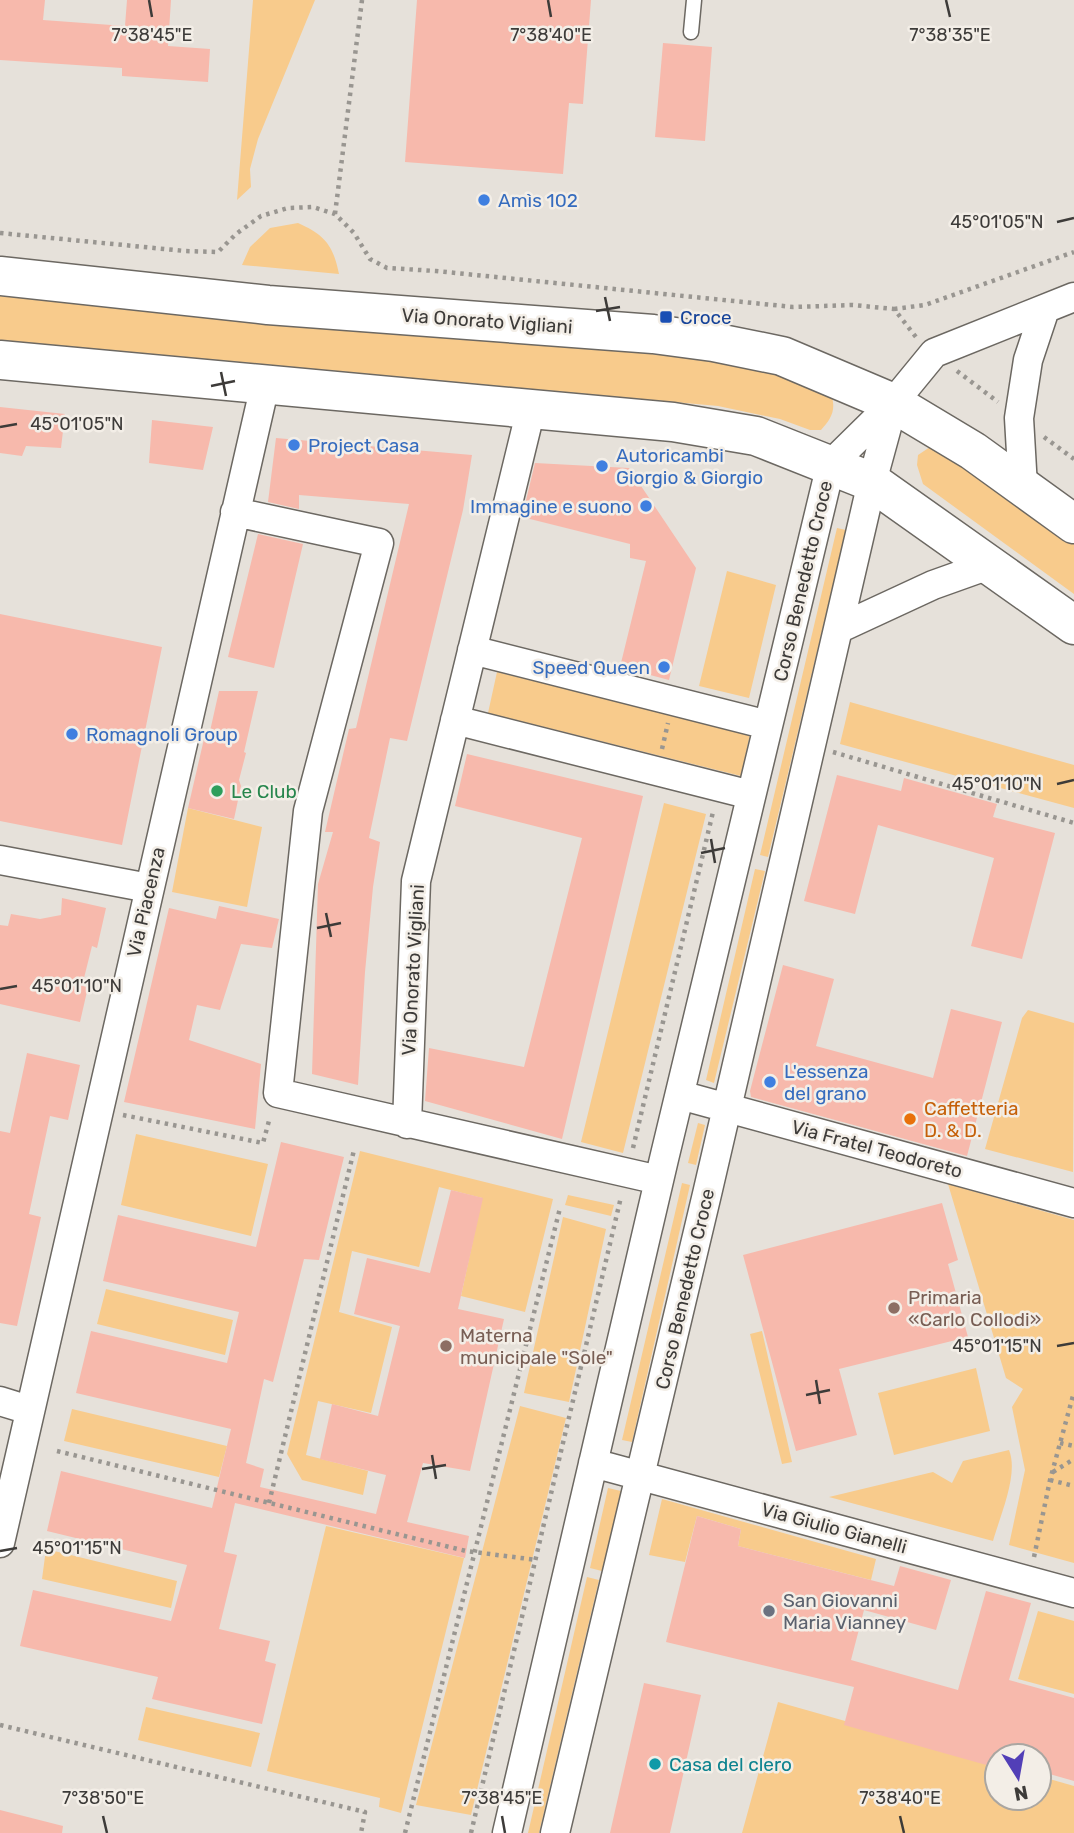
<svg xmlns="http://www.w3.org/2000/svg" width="1074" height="1833" font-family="Rubik,sans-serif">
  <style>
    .green { fill: #f8cb8c }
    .building { fill: #f7b9ac }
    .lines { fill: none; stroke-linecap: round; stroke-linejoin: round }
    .service-casing { stroke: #6c6862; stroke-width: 17 }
    .minor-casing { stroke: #6c6862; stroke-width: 31 }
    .secondary-casing { stroke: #6c6862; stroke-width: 41 }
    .path { stroke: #999691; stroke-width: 4.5; stroke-dasharray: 3.5 5; stroke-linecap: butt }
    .service { stroke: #fff; stroke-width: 14 }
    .minor { stroke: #fff; stroke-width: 28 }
    .secondary { stroke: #fff; stroke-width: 38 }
    .ticks { fill: none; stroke: #3d3b39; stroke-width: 2.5 }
    .shop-dot { fill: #3f7fe0; stroke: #f3eee7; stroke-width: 2.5 }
    .transit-dot { fill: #1a4fb4; stroke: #f3eee7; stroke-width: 2.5 }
    .leisure-dot { fill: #2e9e5b; stroke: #f3eee7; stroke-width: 2.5 }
    .food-dot { fill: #e8710a; stroke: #f3eee7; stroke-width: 2.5 }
    .education-dot { fill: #8d6e63; stroke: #f3eee7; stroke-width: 2.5 }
    .worship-dot { fill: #6b7280; stroke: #f3eee7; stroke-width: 2.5 }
    .culture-dot { fill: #0f9aa8; stroke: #f3eee7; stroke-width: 2.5 }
    .labels { text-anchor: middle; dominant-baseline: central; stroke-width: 5; stroke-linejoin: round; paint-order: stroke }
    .shop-label { font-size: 19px; fill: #366cbe; stroke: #f3eee7; text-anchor: start }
    .transit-label { font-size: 19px; fill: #164399; stroke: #f3eee7; text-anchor: start }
    .street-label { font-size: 19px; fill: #3d3b39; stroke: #f3eee7 }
    .leisure-label { font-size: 19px; fill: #27864d; stroke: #f3eee7; text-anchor: start }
    .food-label { font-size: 19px; fill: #c56008; stroke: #f3eee7; text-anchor: start }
    .education-label { font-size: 19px; fill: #785e54; stroke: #f3eee7; text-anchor: start }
    .worship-label { font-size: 19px; fill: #5b616d; stroke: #f3eee7; text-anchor: start }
    .culture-label { font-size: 19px; fill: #0d838f; stroke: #f3eee7; text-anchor: start }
    .ticks-label { font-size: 18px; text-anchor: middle; fill: #3d3b39; stroke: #f3eee7; stroke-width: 5; stroke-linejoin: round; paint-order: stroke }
  </style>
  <rect width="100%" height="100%" fill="#e6e1da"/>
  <path class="green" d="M253,0h62l-57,139 -8,30 1,18 -14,13z
    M298,223c27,12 35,22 41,51l-97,-9 8,-18 20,-19z
    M0,293l694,65 78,15 60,24c4,15 -2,23 -11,33h-11l-30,-11 -62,-13 -718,-66z
    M933,445l141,91v58l-151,-110 -6,-19 1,-10z
    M837,528l9,2 -78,327 -8,-2z
    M727,571l49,14 -27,113 -50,-12z
    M497,672l253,62 -9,42 -253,-63z
    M850,702l224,63v43l-234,-64z
    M664,803l42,11 -83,339 -42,-11z
    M188,808l74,19 -15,80 -75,-15z
    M755,869l10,2 -51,212 -8,-3z
    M1028,1010l46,13 -1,149 -88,-23 37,-131z
    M698,1123l7,2 -9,40 -8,-2z
    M136,1134l132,30 -17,72 -130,-31z
    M360,1151l193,48 -28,113 -64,-16 21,-98 -43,-11 -20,80 -67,-16 -13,61 53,15 -21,86 -53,-12 -12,54 62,16 -5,24 -61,-15 -15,-26z
    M682,1183l8,2 -58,257 -10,-2z
    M948,1184l126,36v343l-65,-18 16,-75 -13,-63 11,-18 -17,-11z
    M568,1195l46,10 -3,11 -46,-11z
    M563,1217l43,12 -37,173 -45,-9z
    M106,1289l127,31 -8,35 -128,-31z
    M762,1331l30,131 -10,2 -32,-130z
    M976,1368l14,63 -96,24 -16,-62z
    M520,1406l46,12 -95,397 -55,-10z
    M72,1409l155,37 -8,31 -155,-36z
    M1009,1450c10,24 -9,66 -16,91l-164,-44 104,-25 19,11 11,-22z
    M608,1488l13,3 -19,80 -12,-3z
    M662,1499l214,60 -5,21 -133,-34 3,-17 -44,-13 -12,46 -36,-7z
    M326,1526l138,32 -63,255 -22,-6 1,-9 -113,-27z
    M46,1549l131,32 -6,27 -129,-29z
    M587,1577l12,3 -60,253h-11z
    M1038,1611l36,10v73l-56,-15z
    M778,1702l219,62v34h42v-22l35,10v47h-332z
    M146,1707l114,26 -9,34 -113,-27z"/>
  <path class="building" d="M0,0h45l-2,20 82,6 2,-26h44l-3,46 42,3 -2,33 -86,-6v-8l-122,-8z
    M417,0h174l-8,104 -14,-1 -6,71 -158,-12z
    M663,43l49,4 -7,94 -50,-4z
    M0,407l65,7 -4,34 -35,-2 -4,10 -22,-3z
    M152,420l61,7 -10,43 -54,-7z
    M276,438l196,17 -9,55 -56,231 -17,-3 -21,100 11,4 -7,45 -8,85 -7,113 -46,-11 6,-190 15,-52h-8l24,-103 7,-1 53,-224 -110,-9v14l-31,-7z
    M535,463l94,5 67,100 -27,112 -49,-13 26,-106 -16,-3v-14l-108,-27z
    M258,534l45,10 -29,124 -46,-11z
    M0,614l162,33 -40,198 -122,-24z
    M219,691h39l-14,61 2,1 -7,27 2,6 -7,33 -46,-11 16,-69 4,1z
    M467,754l176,42 -81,343 -137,-38 4,-53 95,19 58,-229 -127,-32z
    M837,775l64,16 3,-13 93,26 -4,13 62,16 -33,126 -51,-13 23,-88 -116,-33 -23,89 -51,-13z
    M62,898l44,10 -9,40 -5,-2 -10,40 6,1 -8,35 -80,-18v-79l8,1 3,-12 29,5 21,-4z
    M219,906l60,13 -7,29 -31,-4 -21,66 -23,-5 -8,35 72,24 -6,65 -131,-27 45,-194 47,11z
    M783,965l51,14 -18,67 117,32 18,-69 51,13 -35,134 -216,-59 -1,-6z
    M27,1053l53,12 -12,55 -18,-4 -21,98 12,3 -24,109 -17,-3v-192l10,2z
    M281,1142l63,15 -25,103 -15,-1 -31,123 -9,-3 -18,84 18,6 -4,18 116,27 10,-39 -66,-16 12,-55 46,12 22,-90 -46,-12 13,-56 63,15 21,-83 32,8 -25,111 46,10 -34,152 -47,-8 -16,59 62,14 -4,22 -230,-55 -11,49 13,3 -18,74 51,12 -5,20 11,3 -14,60 -110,-25 6,-22 -138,-31 13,-56 138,31 16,-56 -140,-34 14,-60 151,37 19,-79 -155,-36 15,-62 136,32 12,-51 -136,-31 15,-66 138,32z
    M942,1203l16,57 -10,4 20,73 -129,32 18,66 -61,16 -53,-196z
    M697,1516l44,13 -3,17 156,40 6,-20 51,14 -15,50 -72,-20 -13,50 107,30 28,-99 45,12 -22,77 65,18v83l-35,-10v-15h-42v12l-153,-43 10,-38 -188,-45z
    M644,1683l57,12 -31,138h-60z
    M0,1810l63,16 -1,7h-62z"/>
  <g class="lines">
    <g class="service-casing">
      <path id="service" d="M691,32l3,-32"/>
    </g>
    <g class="minor-casing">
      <path id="minor" d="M1023,487l-4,-69 9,-58 17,-51
        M235,512l144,31 -71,268 -30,282 381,87
        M838,629l95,-44 56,-20
        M472,650l296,75
        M455,720l296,75
        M0,860l149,28
        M680,1095l394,108
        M407,1124l9,-243 115,-472
        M0,1401l29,9
        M593,1463l481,130
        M0,1543l265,-1158
        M507,1833l157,-674 167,-695 62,-61 41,-50 140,-56
        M555,1833l152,-639 165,-712 21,-77"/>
    </g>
    <g class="secondary-casing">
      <path id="secondary" d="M0,276l268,29 385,29 60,8 69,14 111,47 80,48 101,73
        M0,360l673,62 83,14 116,46 202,143"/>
    </g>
    <path class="path" d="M335,214l27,-214
      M0,233l185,18 33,1 18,-18 25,-18 27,-8 25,-1 22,7 19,19 16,26 17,9 49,3 357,36 60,-2 41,4 22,28
      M894,309l31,-4 149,-53
      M957,371l41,31
      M1044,437l30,22
      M662,749l6,-26
      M833,752l241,71
      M123,1115l140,28 7,-26
      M633,1148l80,-336
      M1060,1443l14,3
      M57,1451l409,100 71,9
      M1053,1472l21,-13
      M1050,1480l24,6
      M269,1503l85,-353
      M1034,1557l16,-77 24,-88
      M0,1725l365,87 -4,21
      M405,1833l155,-625
      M471,1833l150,-636"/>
    <use href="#service" class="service"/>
    <use href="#minor" class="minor"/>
    <use href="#secondary" class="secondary"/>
  </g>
  <path class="ticks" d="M149,0l3,17M548,0l3,17M946,0l4,17M1057,222l17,-4M605,297l5,24M596,311l24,-4M221,372l5,24M211,386l24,-5M0,427l17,-3M1057,784l17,-4M711,839l4,24M701,853l24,-5M326,913l5,24M317,928l24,-5M0,989l17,-3M1057,1346l17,-3M816,1380l4,24M806,1395l24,-5M432,1455l4,24M422,1469l24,-4M0,1551l17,-3M103,1816l4,17M502,1816l3,17M900,1816l4,17"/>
  <g class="shop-dot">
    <circle cx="484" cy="200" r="7"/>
    <circle cx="294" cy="445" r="7"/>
    <circle cx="602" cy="466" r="7"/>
    <circle cx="646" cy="506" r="7"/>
    <circle cx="664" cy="667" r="7"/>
    <circle cx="72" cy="734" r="7"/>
    <circle cx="770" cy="1082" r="7"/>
  </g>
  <rect class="transit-dot" x="659" y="310" width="14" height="14" rx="3.5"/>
  <circle class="leisure-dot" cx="217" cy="791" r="7"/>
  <circle class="food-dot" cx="910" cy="1119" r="7"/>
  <g class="education-dot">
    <circle cx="894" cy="1308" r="7"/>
    <circle cx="446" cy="1346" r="7"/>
  </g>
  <circle class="worship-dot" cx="769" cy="1611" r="7"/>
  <circle class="culture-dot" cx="655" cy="1764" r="7"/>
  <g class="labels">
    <g class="shop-label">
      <text x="498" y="200">Amìs 102</text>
      <text x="308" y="445">Project Casa</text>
      <text x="616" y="455">Autoricambi<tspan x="616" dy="22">Giorgio &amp; Giorgio</tspan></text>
      <text x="632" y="506" text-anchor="end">Immagine e suono</text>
      <text x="650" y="667" text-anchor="end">Speed Queen</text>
      <text x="86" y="734">Romagnoli Group</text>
      <text x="784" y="1071">L'essenza<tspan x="784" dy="22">del grano</tspan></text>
    </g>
    <g class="transit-label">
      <text x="680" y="317">Croce</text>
    </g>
    <g class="street-label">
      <text transform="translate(487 321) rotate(4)">Via Onorato Vigliani</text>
      <text transform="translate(803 581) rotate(-77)">Corso Benedetto Croce</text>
      <text transform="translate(146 902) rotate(-77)">Via Piacenza</text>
      <text transform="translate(413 970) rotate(-87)">Via Onorato Vigliani</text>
      <text transform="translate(877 1149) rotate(15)">Via Fratel Teodoreto</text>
      <text transform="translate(685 1289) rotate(-77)">Corso Benedetto Croce</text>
      <text transform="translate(834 1528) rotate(15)">Via Giulio Gianelli</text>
    </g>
    <g class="leisure-label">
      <text x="231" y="791">Le Club</text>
    </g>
    <g class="food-label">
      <text x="924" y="1108">Caffetteria<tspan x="924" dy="22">D. &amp; D.</tspan></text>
    </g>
    <g class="education-label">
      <text x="908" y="1297">Primaria<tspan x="908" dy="22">«Carlo Collodi»</tspan></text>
      <text x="460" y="1335">Materna<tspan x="460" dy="22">municipale "Sole"</tspan></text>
    </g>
    <g class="worship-label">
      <text x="783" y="1600">San Giovanni<tspan x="783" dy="22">Maria Vianney</tspan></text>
    </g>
    <g class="culture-label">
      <text x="669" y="1764">Casa del clero</text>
    </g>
  </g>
  <g class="ticks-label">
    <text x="152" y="41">7°38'45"E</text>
    <text x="551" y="41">7°38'40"E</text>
    <text x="950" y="41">7°38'35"E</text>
    <text x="997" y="228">45°01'05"N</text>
    <text x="77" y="430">45°01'05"N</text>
    <text x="997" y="790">45°01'10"N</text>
    <text x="77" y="992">45°01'10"N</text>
    <text x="997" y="1352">45°01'15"N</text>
    <text x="77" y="1554">45°01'15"N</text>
    <text x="103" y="1804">7°38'50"E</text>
    <text x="502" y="1804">7°38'45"E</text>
    <text x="900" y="1804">7°38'40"E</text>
  </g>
  <g transform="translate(1018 1777) rotate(169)"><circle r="33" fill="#f3eee7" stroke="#aaa6a1" stroke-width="2"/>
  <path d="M0-5L12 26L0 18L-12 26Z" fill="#523fb7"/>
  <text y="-10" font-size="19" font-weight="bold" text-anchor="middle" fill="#3d3b39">N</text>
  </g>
</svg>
